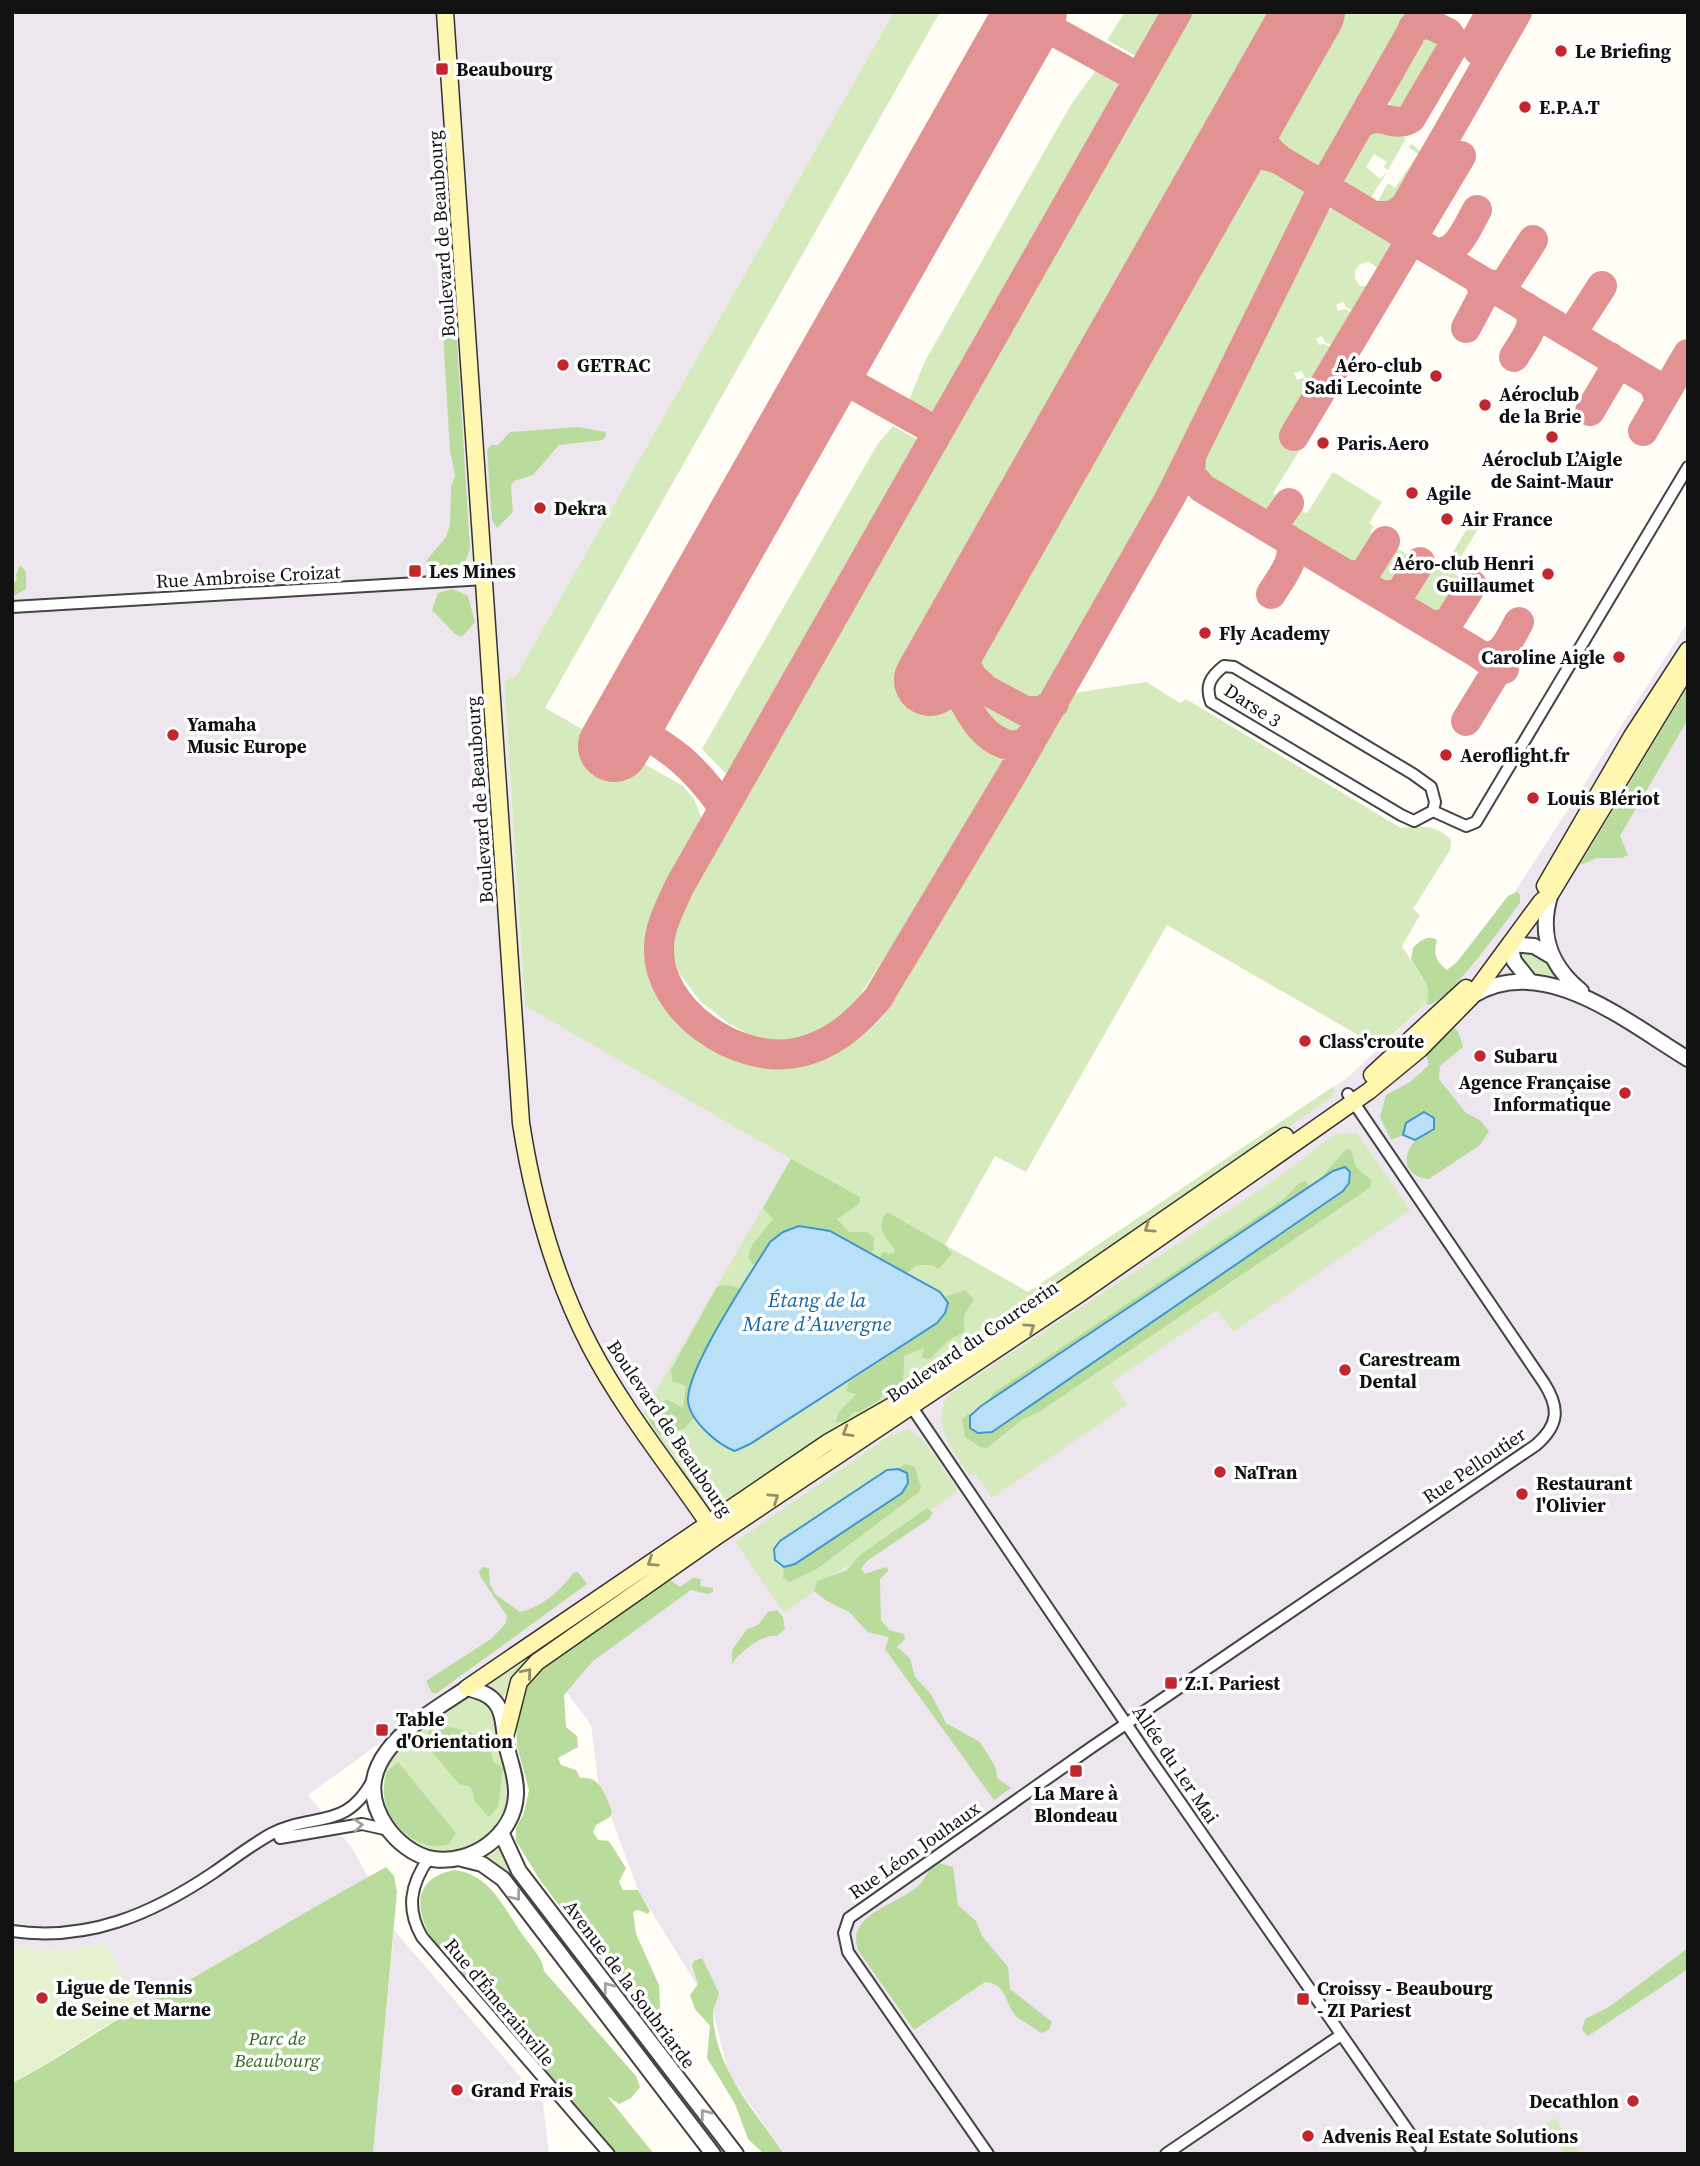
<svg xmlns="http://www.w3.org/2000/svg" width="1700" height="2166" font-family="'Source Serif 4',serif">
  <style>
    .industrial { fill: #eee6ef }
    .green { fill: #d5ebbd }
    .forest { fill: #b9dc9c }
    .pitch { fill: #e6f2cf }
    .water { fill: #b9e0f7; stroke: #3f96cf; stroke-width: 2 }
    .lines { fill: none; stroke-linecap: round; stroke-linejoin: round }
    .taxiway { stroke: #e29292; stroke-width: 30 }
    .runway { stroke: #e29292; stroke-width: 72 }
    .minor-casing { stroke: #444; stroke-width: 14 }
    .tertiary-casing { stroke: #444; stroke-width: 18 }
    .secondary-casing { stroke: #333; stroke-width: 19 }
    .minor { stroke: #fff; stroke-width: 10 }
    .tertiary { stroke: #fff; stroke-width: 14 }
    .secondary { stroke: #fff6b0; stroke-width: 16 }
    .oneway { stroke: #948f68 }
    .oneway2 { stroke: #a0a0a0 }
    .poi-dot { fill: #c4262e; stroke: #fff; stroke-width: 2.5 }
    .labels { text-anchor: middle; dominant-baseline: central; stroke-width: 7; stroke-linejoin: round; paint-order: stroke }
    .poi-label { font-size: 19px; font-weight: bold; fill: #111; stroke: #fff; text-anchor: start }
    .street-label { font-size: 19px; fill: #111; stroke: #fff }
    .park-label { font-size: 19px; font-style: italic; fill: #2f6b1f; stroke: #fff }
    .water-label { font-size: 21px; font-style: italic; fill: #1768a6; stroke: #fff }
  </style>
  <rect width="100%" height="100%" fill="#fffdf5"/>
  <path class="industrial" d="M12,12h882l-378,664 -12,5 21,325 503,286 319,-214 72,-67 65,-71 204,-318v1532h-904l-56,-82 -15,-61 -75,-121 -40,-109 -7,-56 -65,-88 -218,158 44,53 16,29 -227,130 -36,-64 -35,7 -58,-2z
    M394,1930l149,173 6,51h-176z"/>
  <path class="green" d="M894,12h46l-395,696 138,78 11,13 8,20c-24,42 -57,91 -56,141 1,28 16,49 36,68 56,52 134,49 190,-1 26,-23 47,-72 64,-103 43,-77 87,-154 131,-230l79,-12 34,21 6,-4 215,129c20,-2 36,-4 50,12l-1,10 -37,59 7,6 -18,31 26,41 -1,16 -48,44 -212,-122 -141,247 -31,-16 -50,89 83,47 306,-206 -1,10 -391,273 -216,135c-16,3 -20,-1 -29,-13l-54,-78 148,-254 -266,-153 -21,-325 12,-5z
    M1125,12h36l-25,44 -29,-16z
    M1189,12h102l-375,661 39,24 27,40 33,20 -160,246 -39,33 -22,6h-22l-20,-6 -24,-13 -28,-22 -21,-28 -7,-21 2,-23 9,-30z
    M1329,12h86l-80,142c-25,35 -72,-7 -62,-41 8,-29 40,-73 56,-101z
    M1433,36l9,4 1,8 -13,16 2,3 -18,27 1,3 -8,15 -11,1c-21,-24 9,-72 37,-77z
    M1097,69l25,13 -189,330 -24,-12 16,-39 147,-258z
    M1386,127l20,11 -18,32 -4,-3 3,-5 -13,-8 -8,13 14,12 7,-7 -19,30 -22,-16 -3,-7c9,-22 15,-53 43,-52z
    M1456,135l1,19 -42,73 -4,-15z
    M1412,144l8,7 -1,16 -22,37 -17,5 -2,-8 10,-18 7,5 23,-34 -10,-7z
    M1264,165c23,0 49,17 43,42l-120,246 -135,240 -12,10c-13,2 -21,-3 -32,-9 -27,-16 -43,-30 -32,-63l249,-439 17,-21z
    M1333,208c23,-3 52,24 71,36l-20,36 -5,-11 -10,-7 -9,2 -5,7v8l5,7h19l-17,30 -16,-9 -3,-5 -7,3 2,6 7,-2 16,8 -20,33 -16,-8 -3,-6 -6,3 3,6 5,-1 16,8 -20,33 -16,-8 -2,-6 -8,2 3,7 6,-2 17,8 -31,52 6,2 18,-29 7,7 -47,75 11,7 -9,16 -6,3 -68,-41 -5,-16 90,-183 37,-64z
    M893,426l25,14 -189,337 -27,-28 175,-304z
    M1333,472l49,30 -13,21 5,4 -4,5 8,5 -20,34 -73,-46 8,-16 14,4z
    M1476,514l8,5 -32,53 14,10c0,11 -14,36 -26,38l-33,-20 19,-34 7,4 5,-6 6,3z
    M1391,545l22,13 -20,34 -21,-13z
    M965,680l53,36 7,9 -2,8 -16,4c-16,-7 -47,-40 -42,-57z
    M1518,950c23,0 32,15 45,32 -23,-5 -41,-7 -45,-32z
    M1357,1133l53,77 -177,122 -16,-22 -105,72 15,23 -135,93 -16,-24 -6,2c-16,-24 -44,-57 -18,-84l318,-209 65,-49z
    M908,1429l16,12 34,50 -27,19 -5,-1c-35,25 -69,57 -108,72l-3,10 -31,22 -49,-71 151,-104z
    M535,1649l5,2 -25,26 -13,23 -21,-14z
    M476,1695l17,10c4,25 19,71 15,94 -4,17 -12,30 -25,40 -67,49 -135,-40 -78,-101 16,-17 43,-29 62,-42z
    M498,1847l8,16 222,291h-7l-218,-285 -17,-12z
    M1555,2118l25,36h-16l-20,-29z"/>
  <path class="forest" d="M448,303l7,7 15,239 -8,20 -22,6 -11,-3 -3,-11 20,-24 4,-12 1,-38 4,-12 -5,-24 -8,-135z
    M578,427l28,5v4l-3,4 -44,5 -26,30 -19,6 -3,5 2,26 -16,16 -5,-8 -5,-70 4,-5h7l12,-13z
    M20,565l6,7v17l-14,8v-13l5,-4 -1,-5z
    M453,589l15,7 7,26 -13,15 -7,-3 -23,-24 6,-17z
    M1688,686v33l-68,117 8,19 -6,3h-25l-17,7z
    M1517,892l3,2v9c-15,19 -72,101 -93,102l1,-18 -17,-28 2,-11c6,-7 15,-14 24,-8 -4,15 -1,21 10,30l10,-8 51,-66z
    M1452,1026l6,5 5,16 -23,19 -1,13 27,34 14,7 9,11 -9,14 -51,34c-23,-2 -29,-20 -15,-37 4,-6 13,-9 19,-13l-27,-6 -3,12 -12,5 -11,-23 6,-22 24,-13 19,-17 -4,-13z
    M1346,1149l5,1 5,17 15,13v7l-332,225 -16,7 -36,29 -7,-1 -15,-10 -3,-18 6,-5 4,1 371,-224 6,-8 1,-11 -17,-1 -14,9z
    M791,1159l69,38v6l-23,16 12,13h18l7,6 -1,13 -3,2 -40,-22 -60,11 -14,23 -4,-1 -4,-7 4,-12 21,-26 -10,-11z
    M1305,1181l5,6 -320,212 3,-6 291,-194 13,-14z
    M887,1212l58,33 7,9 -14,15 -6,-4h-15l-10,8 -28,-15 4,-6 10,2 2,-4c-9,-12 -21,-24 -8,-38z
    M724,1285l13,2 4,4 -44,76 -4,46 2,4 -11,12 -25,6 -10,-14 6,-13 11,-9 17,9 3,-22 -14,-5 -1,-11 46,-83z
    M965,1290l9,9 -10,16v17l-15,8 -19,19 -8,-1 2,-10 -20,8c-1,14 3,27 -10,37l-8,-3 -8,11 -19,11h-5l-10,10h-9l5,-11 17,-17 -10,-2 1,-9 89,-60 8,-10 3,-10 -4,-6z
    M905,1464l10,3 6,20 -3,6 -101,76 -27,13 -7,-4 1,-11 11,-3 112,-90 -9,-5z
    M927,1508l6,5 -4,6 -62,42 -6,8 4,5 21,-7 3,3 -9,9 1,41 8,10 15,4 1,5 -8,8 13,11 5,19 16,17 15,29 34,19 16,26 1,10 14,10 -17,12 -109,-151 4,-12 -21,-5 -19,-20 -22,-11 -13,-10 3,-10 30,-11 13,-15z
    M483,1567l6,1 1,16 5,10 25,18c20,-4 42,-22 53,-39l5,-1 9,12 -150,109h-5l-6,-12 65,-42 15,-16 1,-7 -27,-40 -1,-5z
    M693,1578l8,1 -1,7 13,2v4l-6,2 -16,-4 -98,71 -29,34 2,32 11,9 1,11 -20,11 3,7 15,5 4,8c21,-2 24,15 32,33l-2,6 -14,8 -3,7 5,8 11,1 17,27 -7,14 4,8h15l12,21 -2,3 -10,-4 -5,2 3,22 23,51 2,41 -14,-3 -107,-143 -24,-39v-13l8,-15 5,-23 -12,-44 -1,-33 2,-14 25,-32 127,-87 10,7z
    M777,1610l6,7 2,12 -8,7c-13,-3 -38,16 -45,28v-14l15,-21 11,-4 10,-13z
    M446,1726c15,4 40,7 45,25 1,4 1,8 2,11l10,6 -5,39 -9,10 -14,-15 -4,-15 -12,-3 -32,-38 1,-15z
    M398,1762l58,71 -7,11c-30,10 -62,-20 -65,-49 -1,-7 1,-16 3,-23z
    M939,1863l14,4 5,38 18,16 6,15 26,31 2,22 42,33 -3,8 -8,3c-7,-5 -18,-12 -23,-15 -14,-12 -9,-34 -33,-36l-71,48 -56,-80c-13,-38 45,-46 63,-67 7,-9 7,-15 18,-20z
    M386,1867l8,9 3,16 -24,262h-361v-71c42,-21 78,-48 119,-71 86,-46 169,-98 255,-145z
    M455,1870c38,5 50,42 70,68 8,12 17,18 19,33l92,105 4,11 -9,11 -12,6 -12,-8 47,58h-36l-188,-218c-16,-30 -15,-59 25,-66z
    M1688,1948v21l-100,67 -6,-6 3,-11 24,-12z
    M702,1958l17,35c-1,7 -6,13 -6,20 1,55 42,98 71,141h-20l-16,-15 -13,-35 -28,-46 3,-32 -15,-17 -5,-14 8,-11 -6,-18 2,-5z"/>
  <path class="pitch" d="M105,1943l36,64c-45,21 -84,53 -129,76v-135l58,2z"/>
  <path class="water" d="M1424,1112l10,6v11l-19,11 -12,-5 3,-12z
    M1345,1167l5,5 -1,11 -6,8 -351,241 -14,1 -8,-5v-12l11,-10 352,-235z
    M799,1226l31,5 110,61 8,11 -3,10 -8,10 -187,121 -15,7c-17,-6 -45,-30 -47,-50 -2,-32 63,-128 82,-159l13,-10z
    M898,1469l9,4 1,10 -6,10 -107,71 -11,3 -9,-7 -1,-11 6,-8 107,-71z"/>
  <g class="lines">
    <path class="taxiway" d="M1177,12l-498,875c-8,19 -20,39 -20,61 -2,62 78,116 136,105 35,-6 61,-29 83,-55l134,-224 159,-278 153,-310 99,-174
      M1028,17l111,61
      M1478,50l-3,-9 16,-29
      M1267,85c-13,29 -15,55 13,75
      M1359,125c22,-17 34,5 52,-7l40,-68 2,-10 -5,-7 -20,-10 -15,5
      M1211,186c16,-25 39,-40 69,-26l374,224 6,17
      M1374,216h18l13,-9 112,-195
      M1434,252c23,5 33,-25 43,-42
      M1488,284l11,2 7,-4 27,-42
      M1466,328l18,-34 -5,-15
      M1571,334l31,-48
      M1514,357c9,-16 27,-34 12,-50
      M827,370l111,62
      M1590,411l23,-39 2,-8 -5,-7
      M1643,431l45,-77
      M1294,436l167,-280
      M1191,458l-1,16 12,14 302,181
      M1265,525l9,-1 15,-21
      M1348,576l17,-3 20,-32
      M1271,594c9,-15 29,-38 17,-55
      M1383,596l17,-2 20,-32
      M976,599l-17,37 5,25 8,16 14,13 39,21h17l12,-8
      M1432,626l16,-3 24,-38
      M1482,656c21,4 28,-19 37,-34
      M941,660c20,28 32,81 73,86l10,-3 12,-11
      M1466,721l28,-46 -1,-10 -11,-9
      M627,724c45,25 65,40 96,83"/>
    <path class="runway" d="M930,680l379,-668
      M614,746l417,-734"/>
    <g class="minor-casing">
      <path id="minor" d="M12,607l473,-28
        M1224,666l10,1 179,107 18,13 4,15 -2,9 -19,10 -13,-6 -190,-113c-6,-16 -1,-25 13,-36z
        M1433,811l33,15 10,-4 212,-355
        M909,1403l239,353 272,392
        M280,1838l82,-14 27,6
        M429,1858c-19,27 -23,51 -7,79l187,217
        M12,1931c76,11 140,-17 201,-58 19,-13 38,-28 58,-39 44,-23 75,-2 103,-56
        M988,2154l-140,-202 -4,-19 5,-15 243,-171 444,-302c23,-20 24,-37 8,-62l-196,-289
        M1166,2154l175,-119"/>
    </g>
    <g class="tertiary-casing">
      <path id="tertiary" d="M1551,893c-13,40 -2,72 30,98
        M1529,980l-15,-19 -4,-17 24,2 17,10
        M1472,996c71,-45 156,27 216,63
        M467,1688c10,3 21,5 28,14 9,10 8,27 11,41 3,17 11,33 10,52 -2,41 -45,70 -83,64 -19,-3 -37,-18 -47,-33 -44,-66 37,-108 81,-138z
        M501,1832l18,39 217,283
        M462,1859l20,5 21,15 210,275"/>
    </g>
    <g class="secondary-casing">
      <path id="secondary" d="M445,12l76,1111c12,77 33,154 69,223 35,67 85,127 127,190
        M1545,886l87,-150 56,-86
        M1372,1075l94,-87
        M467,1688l360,-245 79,-45 379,-262
        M505,1737l14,-55 18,-20 180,-126 362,-242 290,-203 51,-42 51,-52 70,-95 10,-9 137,-226"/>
    </g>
    <use href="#minor" class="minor"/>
    <use href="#tertiary" class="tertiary"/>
    <use href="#secondary" class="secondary"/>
  </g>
  <defs><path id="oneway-chevron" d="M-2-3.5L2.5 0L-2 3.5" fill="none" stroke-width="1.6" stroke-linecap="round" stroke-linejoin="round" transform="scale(1.75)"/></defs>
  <g class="oneway">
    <use href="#oneway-chevron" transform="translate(1149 1228) rotate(146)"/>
    <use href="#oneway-chevron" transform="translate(1030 1328) rotate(-34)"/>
    <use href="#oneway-chevron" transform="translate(847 1432) rotate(150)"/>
    <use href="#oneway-chevron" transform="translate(774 1498) rotate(-34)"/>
    <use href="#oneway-chevron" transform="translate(652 1562) rotate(146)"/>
    <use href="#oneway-chevron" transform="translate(527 1673) rotate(-50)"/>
  </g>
  <g class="oneway2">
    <use href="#oneway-chevron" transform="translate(358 1825) rotate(-4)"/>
    <use href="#oneway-chevron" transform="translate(516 1896) rotate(52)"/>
    <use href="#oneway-chevron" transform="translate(608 1987) rotate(-127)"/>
    <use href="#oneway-chevron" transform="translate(705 2114) rotate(-127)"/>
  </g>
  <g class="poi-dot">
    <circle cx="1561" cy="51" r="7"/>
    <rect x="435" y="62" width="14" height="14" rx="3.5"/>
    <circle cx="1525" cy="107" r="7"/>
    <circle cx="563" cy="365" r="7"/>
    <circle cx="1436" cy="376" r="7"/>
    <circle cx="1485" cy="405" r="7"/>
    <circle cx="1552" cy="437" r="7"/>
    <circle cx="1323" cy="443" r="7"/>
    <circle cx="1412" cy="493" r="7"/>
    <circle cx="540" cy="508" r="7"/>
    <circle cx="1447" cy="519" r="7"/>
    <rect x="408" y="564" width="14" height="14" rx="3.5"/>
    <circle cx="1548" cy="574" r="7"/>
    <circle cx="1205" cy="633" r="7"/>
    <circle cx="1619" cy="657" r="7"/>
    <circle cx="173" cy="735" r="7"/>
    <circle cx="1446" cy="755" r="7"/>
    <circle cx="1533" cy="798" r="7"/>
    <circle cx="1305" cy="1041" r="7"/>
    <circle cx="1480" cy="1056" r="7"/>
    <circle cx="1625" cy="1093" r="7"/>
    <circle cx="1345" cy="1370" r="7"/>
    <circle cx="1220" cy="1472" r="7"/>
    <circle cx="1522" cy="1494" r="7"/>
    <rect x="1164" y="1676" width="14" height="14" rx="3.5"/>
    <rect x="375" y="1723" width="14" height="14" rx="3.5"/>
    <rect x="1069" y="1764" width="14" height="14" rx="3.5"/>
    <circle cx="42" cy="1998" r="7"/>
    <rect x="1296" y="1992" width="14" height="14" rx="3.5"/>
    <circle cx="457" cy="2090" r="7"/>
    <circle cx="1633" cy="2101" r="7"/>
    <circle cx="1308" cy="2136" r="7"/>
  </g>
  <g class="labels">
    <g class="poi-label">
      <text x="1575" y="51">Le Briefing</text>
      <text x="456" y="69">Beaubourg</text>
      <text x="1539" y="107">E.P.A.T</text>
      <text x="577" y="365">GETRAC</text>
      <text x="1422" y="365" text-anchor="end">Aéro-club<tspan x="1422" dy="22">Sadi Lecointe</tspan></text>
      <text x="1499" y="394">Aéroclub<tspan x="1499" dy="22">de la Brie</tspan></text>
      <text x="1337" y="443">Paris.Aero</text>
      <text x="1552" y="459" text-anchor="middle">Aéroclub L’Aigle<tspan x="1552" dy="22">de Saint-Maur</tspan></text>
      <text x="1426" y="493">Agile</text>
      <text x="554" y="508">Dekra</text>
      <text x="1461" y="519">Air France</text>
      <text x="1534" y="563" text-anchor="end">Aéro-club Henri<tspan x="1534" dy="22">Guillaumet</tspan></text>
      <text x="429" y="571">Les Mines</text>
      <text x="1219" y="633">Fly Academy</text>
      <text x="1605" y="657" text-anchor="end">Caroline Aigle</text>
      <text x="187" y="724">Yamaha<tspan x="187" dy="22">Music Europe</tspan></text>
      <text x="1460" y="755">Aeroflight.fr</text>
      <text x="1547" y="798">Louis Blériot</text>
      <text x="1319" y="1041">Class'croute</text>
      <text x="1494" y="1056">Subaru</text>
      <text x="1611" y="1082" text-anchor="end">Agence Française<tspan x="1611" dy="22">Informatique</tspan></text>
      <text x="1359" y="1359">Carestream<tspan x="1359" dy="22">Dental</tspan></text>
      <text x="1234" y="1472">NaTran</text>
      <text x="1536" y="1483">Restaurant<tspan x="1536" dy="22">l'Olivier</tspan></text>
      <text x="1185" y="1683">Z.I. Pariest</text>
      <text x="396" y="1719">Table<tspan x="396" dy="22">d'Orientation</tspan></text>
      <text x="1076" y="1793" text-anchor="middle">La Mare à<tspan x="1076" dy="22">Blondeau</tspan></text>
      <text x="56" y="1987">Ligue de Tennis<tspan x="56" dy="22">de Seine et Marne</tspan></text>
      <text x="1317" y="1988">Croissy - Beaubourg<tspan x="1317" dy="22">- ZI Pariest</tspan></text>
      <text x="471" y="2090">Grand Frais</text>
      <text x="1619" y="2101" text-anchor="end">Decathlon</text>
      <text x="1322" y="2136">Advenis Real Estate Solutions</text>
    </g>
    <g class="street-label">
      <text transform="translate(441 234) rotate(-94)">Boulevard de Beaubourg</text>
      <text transform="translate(248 576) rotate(-3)">Rue Ambroise Croizat</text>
      <text transform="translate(1253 705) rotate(33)">Darse 3</text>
      <text transform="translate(479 800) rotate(-94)">Boulevard de Beaubourg</text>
      <text transform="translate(972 1341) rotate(-34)">Boulevard du Courcerin</text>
      <text transform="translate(670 1428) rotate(56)">Boulevard de Beaubourg</text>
      <text transform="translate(1474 1465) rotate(-34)">Rue Pelloutier</text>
      <text transform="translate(1176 1764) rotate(56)">Allée du 1er Mai</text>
      <text transform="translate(914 1850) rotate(-35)">Rue Léon Jouhaux</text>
      <text transform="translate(630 1984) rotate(53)">Avenue de la Soubriarde</text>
      <text transform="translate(500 2002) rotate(50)">Rue d'Émerainville</text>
    </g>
    <g class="park-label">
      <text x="277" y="2038">Parc de<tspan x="277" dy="22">Beaubourg</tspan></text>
    </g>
    <g class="water-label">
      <text x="817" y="1299">Étang de la<tspan x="817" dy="24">Mare d’Auvergne</tspan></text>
    </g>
  </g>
  <rect width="1700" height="2166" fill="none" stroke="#111111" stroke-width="28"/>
</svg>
